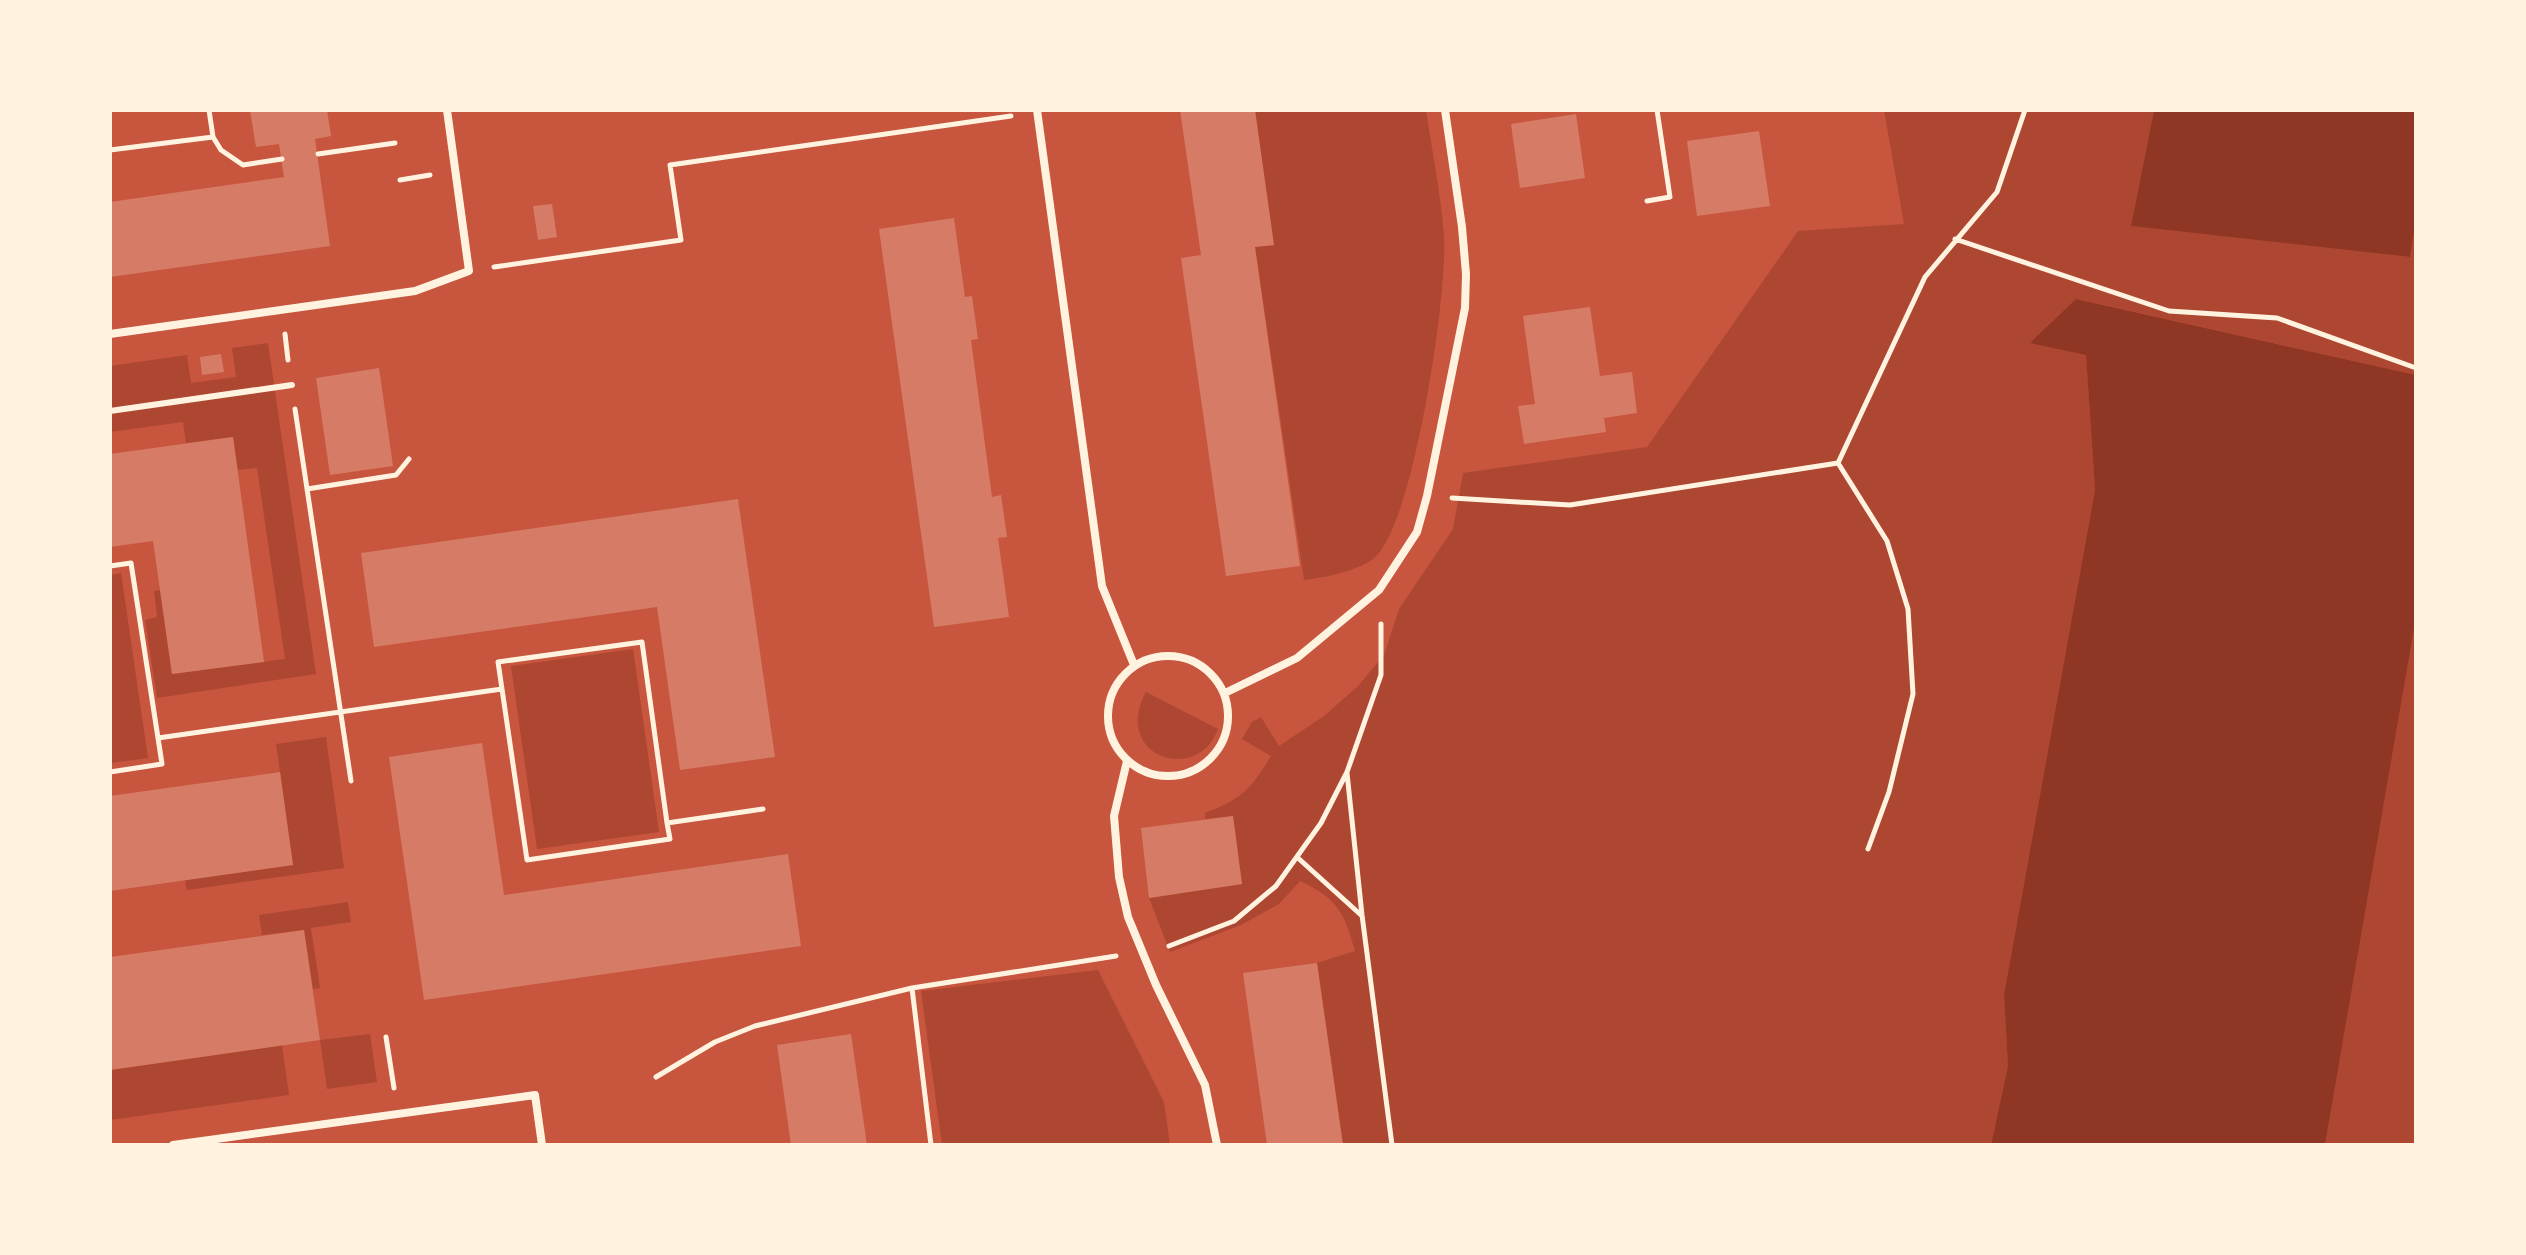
<svg xmlns="http://www.w3.org/2000/svg" width="2526" height="1255" font-family="'Golos Text',sans-serif">
  <style>
    .green { fill: #ae4732 }
    .water { fill: #8f3625 }
    .building { fill: #d67c66 }
    .lines { fill: none; stroke-linecap: round; stroke-linejoin: round }
    .path { stroke: #fff3e0; stroke-width: 5 }
    .service { stroke: #fff3e0; stroke-width: 6 }
    .minor { stroke: #fff3e0; stroke-width: 8 }
  </style>
  <rect width="100%" height="100%" fill="#c8553d"/>
  <path class="green" d="M1255,110h171c6,42 15,84 18,126 4,54 -30,292 -71,323 -16,12 -50,19 -69,21l-49,-333 18,-2z
    M1884,110h270l-23,116 278,31 7,-40v158l-339,-76 -46,44 55,11 9,136 -91,505 4,71 -17,79h-648l-26,-182 38,-12c-11,-39 -17,-52 -55,-70l-21,23 -38,21 -71,27 -21,-54 93,-14 -9,-68 -28,3v-6c37,-14 46,-24 66,-57l-29,-17 10,-17 9,-5 18,29 45,-30 33,-29 27,-32 15,-46 54,-80 10,-56 184,-26 151,-216 106,-7z
    M268,343l48,331 -159,24 -12,-78 12,-3 -3,-26 6,-1 12,84 113,-15 -28,-191 -19,2 -5,-33 -47,6 -3,-21 -73,10v-66l77,-11 4,28 45,-6 -4,-29z
    M121,573l27,185 -38,5v-188z
    M2416,617v528h-91z
    M633,649l26,183 -122,17 -26,-183z
    M1146,692l72,37c-20,56 -107,28 -72,-37z
    M326,737l18,131 -157,22 -2,-10 108,-15 -17,-121z
    M348,902l3,20 -40,6 9,60 -7,1 -9,-59 -42,5 -3,-20z
    M1098,970l66,132 6,43h-228l-21,-154z
    M370,1034l7,48 -50,7 -7,-49z
    M282,1045l7,50 -179,25v-50z"/>
  <path class="water" d="M2154,110h262v107l-6,40 -279,-31z
    M2076,299l340,76v242l-91,528h-334l17,-79 -4,-71 91,-505 -9,-135 -56,-12z"/>
  <path class="building" d="M250,110h77l4,26 -16,3 15,107 -220,31v-75l174,-25 -5,-33 -23,3z
    M1180,110h75l19,135 -19,2 45,319 -74,10 -45,-318 20,-3z
    M1576,114l9,64 -65,10 -9,-64z
    M1759,131l11,75 -73,10 -10,-75z
    M552,204l5,33 -19,3 -5,-34z
    M954,218l11,79 7,-1 6,43 -7,1 21,157 9,-2 6,42 -9,1 11,79 -75,10 -55,-398z
    M1590,307l10,69 32,-4 5,41 -33,5 2,14 -82,12 -6,-38 17,-2 -12,-88z
    M221,354l3,18 -22,3 -2,-18z
    M379,368l14,98 -63,9 -14,-97z
    M233,437l31,225 -92,12 -19,-133 -43,6v-93z
    M738,499l37,258 -95,13 -23,-163 -283,40 -13,-94z
    M482,743l22,152 284,-41 13,92 -377,54 -35,-243z
    M280,772l13,93 -183,26v-95z
    M1233,816l9,68 -93,14 -8,-70z
    M304,930l16,110 -210,30v-113z
    M1317,963l26,182h-76l-24,-172z
    M851,1034l16,111h-76l-14,-100z"/>
  <g class="lines">
    <path class="path" d="M213,137l8,13 22,15 39,-6
      M110,150l103,-13 -4,-27
      M318,154l77,-11
      M400,180l30,-5
      M1647,201l23,-4 -13,-87
      M1955,239l214,72 108,7 139,50
      M494,267l187,-27 -11,-75 341,-49
      M285,334l3,26
      M295,409l56,372
      M1838,463l49,78 21,68 5,85 -24,98 -21,57
      M307,489l89,-14 13,-16
      M1452,498l118,7 268,-42 87,-186 72,-85 28,-82
      M110,566l21,-3 27,175 344,-49 25,171 143,-21 -3,-16 96,-14
      M502,689l-4,-27 144,-20 25,181
      M110,772l52,-8 -4,-26
      M1347,773l15,142 30,230
      M1298,858l63,57
      M1169,946l65,-25 42,-35 45,-63 26,-51 34,-97v-51
      M912,988l19,157
      M386,1037l8,51
      M656,1077l59,-35 40,-16 157,-38 204,-32"/>
    <path class="service" d="M110,411l182,-26"/>
    <path class="minor" d="M1037,110l65,476 32,79
      M110,334l305,-43 54,-20 -22,-161
      M1108 716a60 60 0 1 1 120 0a60 60 0 1 1-120 0Z
      M1225,693l72,-35 82,-68 38,-58 10,-36 38,-188 1,-34 -4,-47 -17,-117
      M1127,761l-13,55 5,61 9,40 28,68 49,100 12,60
      M173,1145l362,-50 7,50"/>
  </g>
  <rect width="2526" height="1255" fill="none" stroke="#fff3e0" stroke-width="224"/>
</svg>
